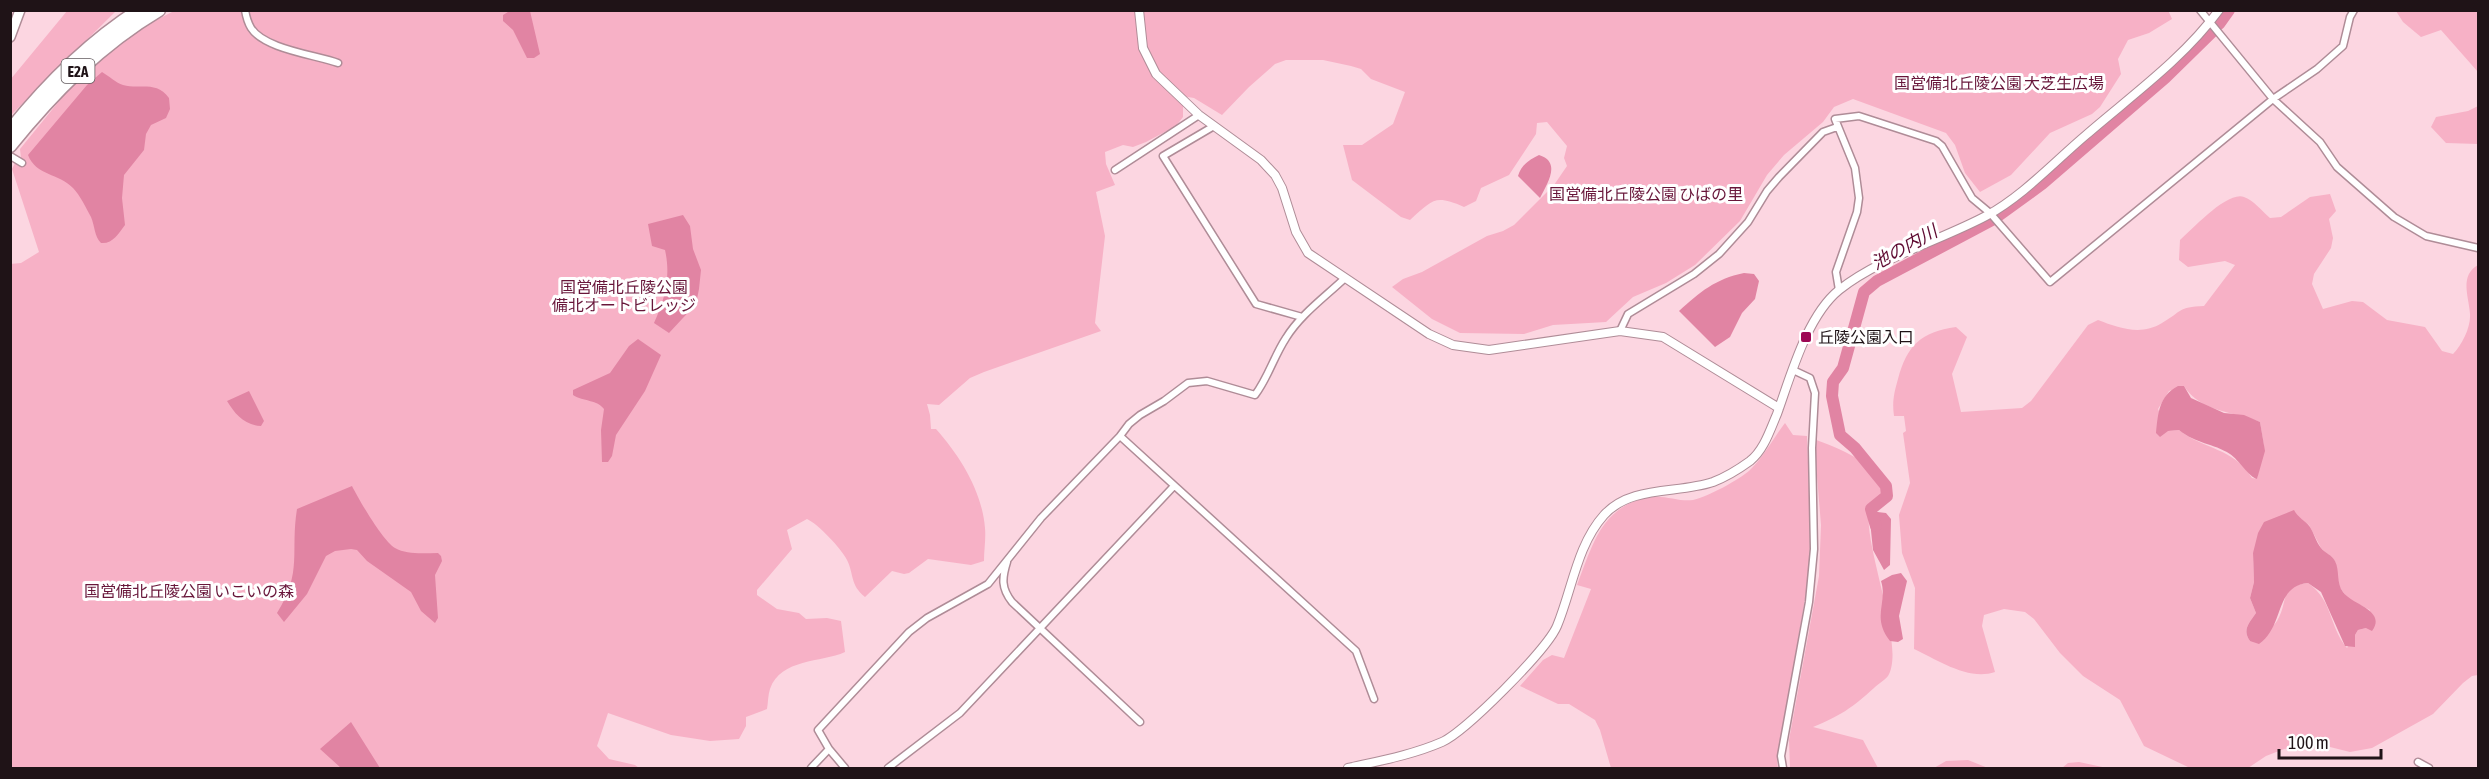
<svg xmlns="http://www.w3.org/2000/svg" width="2489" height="779" font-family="'Asap Condensed','Noto Sans JP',sans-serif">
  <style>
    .green { fill: #f7b1c6; fill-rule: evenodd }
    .water { fill: #e184a3 }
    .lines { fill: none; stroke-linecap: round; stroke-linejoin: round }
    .river { stroke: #e184a3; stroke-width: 12 }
    .minor-casing { stroke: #af8c97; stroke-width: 9 }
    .tertiary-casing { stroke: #af8c97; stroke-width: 10 }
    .secondary-casing { stroke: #af8c97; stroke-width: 12 }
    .motorway-casing { stroke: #af8c97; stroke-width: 15 }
    .minor { stroke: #fff; stroke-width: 6 }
    .tertiary { stroke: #fff; stroke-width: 8 }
    .secondary { stroke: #fff; stroke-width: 9 }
    .motorway { stroke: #fff; stroke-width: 12 }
    .poi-dot { fill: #9d0854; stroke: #fff; stroke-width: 2 }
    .labels { text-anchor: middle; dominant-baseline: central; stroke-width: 6; stroke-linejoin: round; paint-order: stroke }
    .shield { fill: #fff; stroke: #625a5d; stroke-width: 1.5 }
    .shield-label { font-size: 15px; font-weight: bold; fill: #1f1317 }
    .park-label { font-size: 16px; fill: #68163a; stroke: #fff }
    .poi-label { font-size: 16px; fill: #1f1317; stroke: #fff; text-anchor: start }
    .water-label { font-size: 18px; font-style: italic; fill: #5f0b32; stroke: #fff }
  </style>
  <rect width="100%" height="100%" fill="#fcd6e1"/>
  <path class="green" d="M2168,10l4,9 -23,14 -21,7 -10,19 3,15 -21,33 -8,7 -42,19 -39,42 -31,17 -15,-19 -10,-28 -9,-12 -93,-34 -19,8 -11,15 -39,33 -17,20 -27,46 -45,44 -29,18 -33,14 -27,25 -53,3 -29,9 -64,-1 -28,-14 -40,-32 11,-8 19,-7 65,-36 16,-5 11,-6 40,-40 13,-19 -3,-8 3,-12 -20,-24 -10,1 -1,11 -27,41 -28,13 -5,13 -12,6c-30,-13 -31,-7 -54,13l-9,-3 -49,-37 -9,-35h19l31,-21 12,-32 -34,-13 -10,-10 -10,-3 -28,-6h-37l-11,4 -26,23 -27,28 -28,-17 -24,-4 13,11v12l-7,9 -30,16 -13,5 -10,-2 -18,7 1,12 9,21 -19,7 9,44 -10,87 6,8 -117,41 -14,6 -31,27 -12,-1 3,11 1,14h5c24,27 46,62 49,99 1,11 -1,22 -1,33l-13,4 -43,-6 -19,14 -5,1 -12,-3 -27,26c-15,-12 -11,-23 -18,-37 -6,-12 -29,-36 -40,-41l-20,11 5,19 -35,41v5l20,14 22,4 7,6 21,-1 14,3 4,31c-24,11 -64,6 -75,37 -2,6 -2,14 -3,20l-21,8v9l-7,13 -29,2 -39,-6 -63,-22 -11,33 12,13 26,6 4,3h-628l-1,-504 11,-1 18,-11 -27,-83 4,-8 5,-3 -1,-9 49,-60 42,-41 22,-16 41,-21z
    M67,11h49l-105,104 -1,-35z
    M2396,11h82v61l-37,-42 -20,7 -18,-15z
    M2478,106v38l-32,-1 -15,-16 5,-10 32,-6z
    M2330,194l6,17 -7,8 4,19 -2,10 -17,26 -2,10 11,25 29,-8 11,1 24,18 38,7 17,24 11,3c9,-9 18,-27 17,-40 -1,-17 -11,-38 8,-49v410l-6,1 -9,7 -30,31 -61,34 -22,4 -32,-8 -34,5 -18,7 -18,12h-58l-46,-22 -24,-46 -37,-24 -23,-23 -26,-34 -9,-7 -21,-3 -20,6 -2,11 13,46c-27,9 -57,-12 -81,-23l1,-61 -13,-35 -3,-38 11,-32 -7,-50 3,-2 -2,-15h-10c-2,-14 0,-23 4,-37 9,-34 23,-47 58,-52l11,10 -15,37 9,38 61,-4 9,-7 57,-76 10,-5c21,8 43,16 64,3 21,-12 15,-16 42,-17l31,-41 -10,-4 -37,6 -9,-7 1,-20c13,-11 47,-49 64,-43 9,3 18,14 26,21l11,-1 29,-20zM2184,386c16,26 49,25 76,36l4,24 -7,33 -5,-1c-19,-31 -48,-28 -73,-48l-11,1 -10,-22 11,-18zM2297,516l12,9 12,23 14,13 4,25 9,13 22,11 -4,18 -8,2 -11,18c-19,-23 -13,-46 -39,-65 -30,3 -19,19 -31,38 -5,8 -19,14 -27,20 -8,-11 -1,-18 6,-28l-6,-15 4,-16 -1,-29z
    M1785,423l8,12 14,1 4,106 -3,39 -31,181 1,6h-167l-11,-38 -5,-10 -26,-16h-11l-38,-18 23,-26 9,-5 12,3 27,-69 -14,-4c16,-41 25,-81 75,-88 13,-2 28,5 41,3 14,-3 46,-20 57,-30 13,-12 24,-33 35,-47z
    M1814,439c23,9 78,28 68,60 -5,4 -12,7 -13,13 -5,36 37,135 19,164 -3,4 -10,8 -14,12 -22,20 -34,28 -61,39l50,13 15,28h-88l-1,-28 30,-164 2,-51z
    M1968,760l20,8h-54l12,-7z
    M2079,762l28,6h-45l6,-5z"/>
  <path class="water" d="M511,10l19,1 10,43 -6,4h-7l-14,-28 -10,-9v-6z
    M102,72c7,4 14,11 21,13 16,5 33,-5 46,13l1,11 -4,9 -15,7 -5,9 -2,16 -20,25 -2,23 3,27c-7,9 -12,19 -24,18 -7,-7 -6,-17 -10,-26 -5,-9 -11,-22 -18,-29 -14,-15 -37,-12 -45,-33l59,-70z
    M1539,155c23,7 8,29 1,43l-22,-22c3,-11 11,-16 21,-21z
    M683,215l7,11 3,23 8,21 -2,19 -3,15 -27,29 -15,-10c11,-24 17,-46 11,-73l-13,-4 -4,-22z
    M1744,273l10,1 5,7 -4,18 -13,14 -12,24 -15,10 -36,-36c21,-19 36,-32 65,-38z
    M638,339l23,16 -16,36 -29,44 -4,21 -4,6h-6l-1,-32 3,-21c-8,-10 -20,-7 -31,-14v-5l37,-17 19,-27z
    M2178,386h6l7,12 33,15 20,2 16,7 5,29 -8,28c-8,-2 -18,-19 -27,-25 -17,-11 -34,-10 -51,-24l-11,1 -8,6 -4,-4c2,-20 3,-37 22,-47z
    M249,391l15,30 -3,5c-17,-1 -26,-12 -34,-25z
    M352,486c7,14 31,55 43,62 12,7 29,5 43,5l3,3 1,5 -7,14 3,43 -3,5 -14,-12 -10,-19 -44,-31 -10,-11 -6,-1 -16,2 -9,5 -19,38 -23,28 -7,-9c26,-41 13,-61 20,-104z
    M2294,510c4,8 11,10 16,17 4,6 6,15 11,21 4,5 11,7 14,13 5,10 1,22 8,31 9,13 44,18 29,39l-6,-3 -8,2 -3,5v12l-10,-1 -24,-54 -13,-9c-34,3 -23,43 -49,61l-9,-3c-8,-11 -1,-18 6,-28l-6,-15 4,-16 -1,-29 5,-20 6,-11z
    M1869,511l17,2 5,6 -1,46 -6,5 -11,-20z
    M1901,573l6,8 -8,35 4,23 -5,3 -8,-1c-19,-24 -2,-38 -9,-60l11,-6z
    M351,722l29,46h-39l-21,-19z"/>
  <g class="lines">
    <path class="river" d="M2219,24l10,-14
      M1998,216l44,-32 123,-106 49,-48
      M1876,526l-5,-17 16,-13 -1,-10 -31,-38 -15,-13 -8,-39 1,-14 10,-14 21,-76 13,-11 115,-61"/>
    <g class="minor-casing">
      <path id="minor" d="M245,10c1,6 3,13 6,18 13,21 65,27 87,35
        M2200,10l73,89 47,43 17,25 57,50 32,19 52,12
        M1214,126l-51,30 93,148 46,13
        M12,157l10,6
        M1115,170l84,-55
        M1839,290l-3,-18 21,-60 2,-14 -4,-30 -20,-49 24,-3 77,25 6,5 30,52 18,15 60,69 223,-183 44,-30 26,-23 7,-29 4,-7
        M1620,331l8,-17 66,-40 25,-20 29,-32 19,-31 12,-14 44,-45 14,-5
        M1120,436l236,215 18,48
        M1007,562c-5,16 -6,26 5,40l128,120
        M2418,762l11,6
        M811,768l18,-19
        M845,768l-16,-19 -11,-19 91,-98 18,-14 61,-34 53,-66 79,-82 9,-12 11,-9 24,-14 24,-18 19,-2 48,14c13,-17 19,-39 31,-57 14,-23 39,-41 59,-60
        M888,768l72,-55 214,-227
        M1783,768l-2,-12 28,-154 5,-53 -2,-101 3,-55 -5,-15 -17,-8"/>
    </g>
    <g class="tertiary-casing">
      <path id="tertiary" d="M1139,10l4,38 13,26 43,41 62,45 14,15 7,13 14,44 12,21 121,81 24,11 36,5 131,-19 43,6 116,71
        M1348,768c31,-7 64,-13 94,-26 23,-10 105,-92 115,-116 15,-36 20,-81 47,-111 27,-30 74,-21 109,-33 13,-5 26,-13 37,-21 14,-11 20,-31 27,-47 14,-39 30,-98 62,-124 40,-32 102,-50 147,-74 37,-20 68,-54 100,-81 45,-39 97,-76 133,-125"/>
    </g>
    <g class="secondary-casing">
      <path id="secondary" d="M10,37l10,-27"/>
    </g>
    <g class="motorway-casing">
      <path id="motorway" d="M10,130c37,-46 79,-88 129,-120
        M10,146c43,-53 90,-101 149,-136"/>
    </g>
    <use href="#minor" class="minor"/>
    <use href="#tertiary" class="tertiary"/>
    <use href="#secondary" class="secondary"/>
    <use href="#motorway" class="motorway"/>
  </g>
  <rect class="poi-dot" x="1800" y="331" width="12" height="12" rx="3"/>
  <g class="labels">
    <rect class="shield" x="61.5" y="59" width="33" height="24" rx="4.5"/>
    <g class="shield-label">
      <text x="78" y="71">E2A</text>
    </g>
    <g class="park-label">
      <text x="1999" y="83">国営備北丘陵公園 大芝生広場</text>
      <text x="1646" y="194">国営備北丘陵公園 ひばの里</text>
      <text x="624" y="287">国営備北丘陵公園<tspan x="624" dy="18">備北オートビレッジ</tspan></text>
      <text x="189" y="591">国営備北丘陵公園 いこいの森</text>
    </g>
    <g class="poi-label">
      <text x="1818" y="337">丘陵公園入口</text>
    </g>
    <g class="water-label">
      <text transform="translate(1904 247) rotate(-29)">池の内川</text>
    </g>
  </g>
  <rect width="2489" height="779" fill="none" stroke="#1f1317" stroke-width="24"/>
  <path d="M2279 749v9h102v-9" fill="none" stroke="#1f1317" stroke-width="3"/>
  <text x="2288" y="749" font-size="18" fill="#1f1317" stroke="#ffffff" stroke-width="4.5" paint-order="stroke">100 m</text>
</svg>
